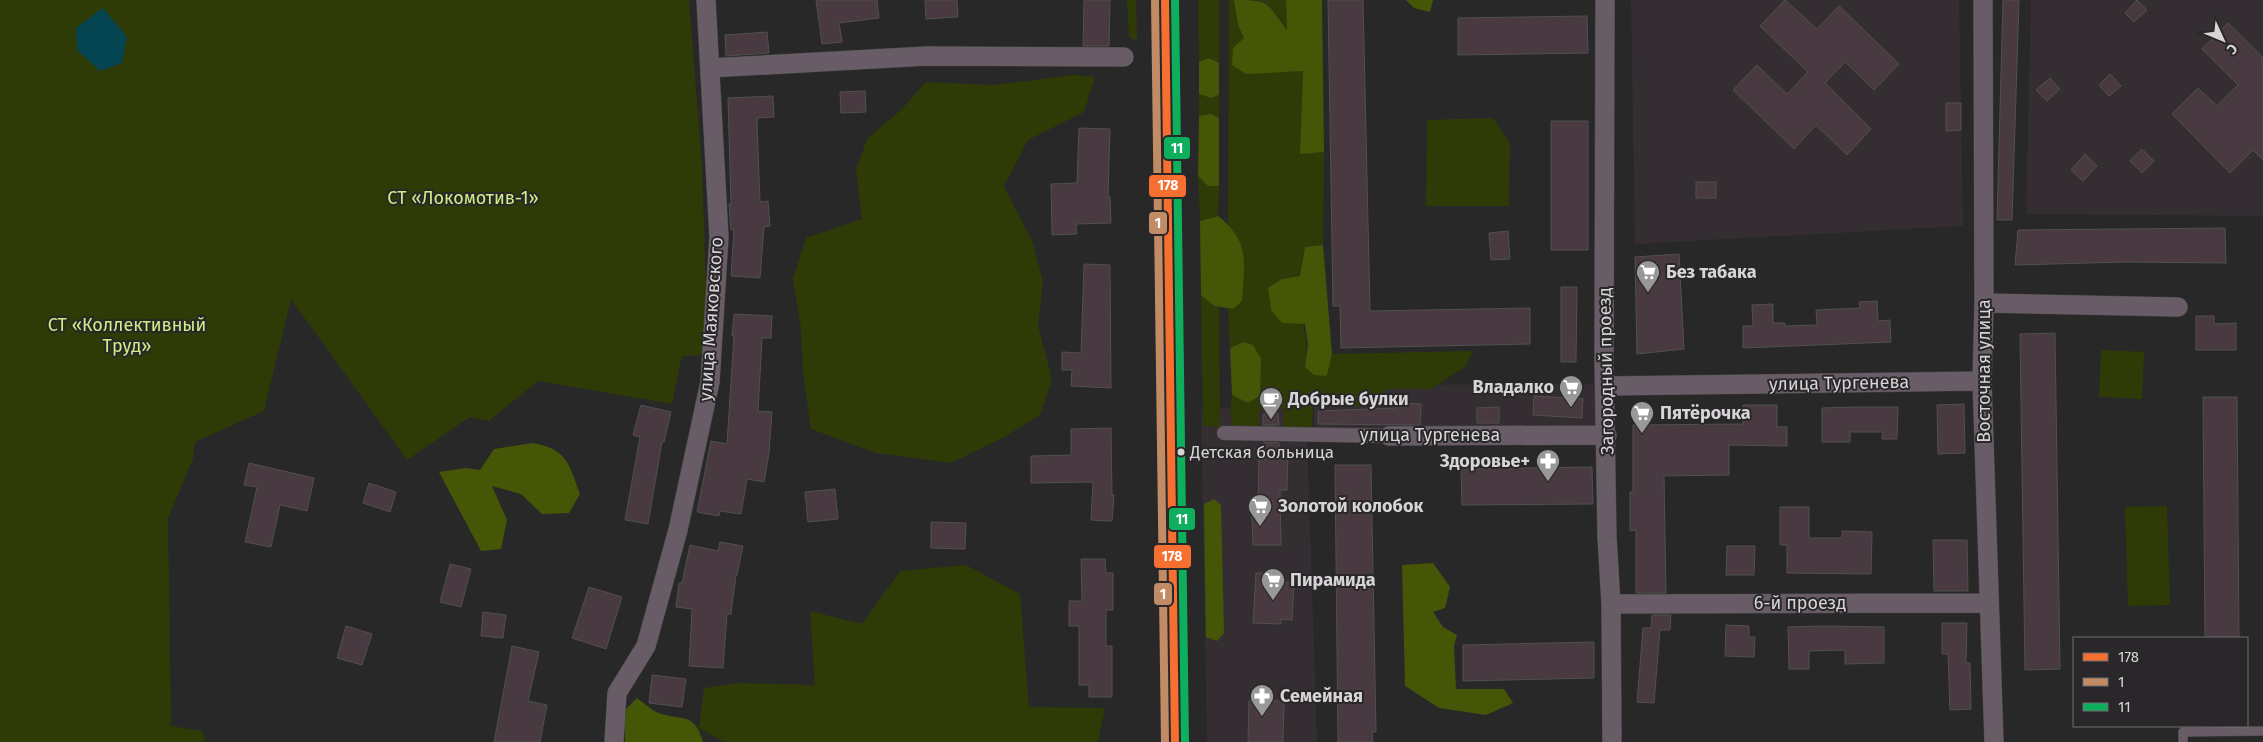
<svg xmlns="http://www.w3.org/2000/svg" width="2263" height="742" font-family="'Fira Sans',sans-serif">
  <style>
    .built { fill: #342e33 }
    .green { fill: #2f3b06 }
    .forest { fill: #455607 }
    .water { fill: #054451 }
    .building { fill: #483a40; stroke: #515050 }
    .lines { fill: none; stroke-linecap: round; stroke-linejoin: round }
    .service-casing { stroke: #444; stroke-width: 10 }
    .pedestrian-casing { stroke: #444; stroke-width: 15 }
    .minor-casing { stroke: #444; stroke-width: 20 }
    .primary-casing { stroke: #444; stroke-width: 29 }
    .service { stroke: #685d66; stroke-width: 9 }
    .pedestrian { stroke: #685d66; stroke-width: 14 }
    .minor { stroke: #685d66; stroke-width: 19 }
    .primary { stroke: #695e67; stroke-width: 28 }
    .bus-1-casing { stroke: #292729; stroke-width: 11 }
    .bus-2-casing { stroke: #292729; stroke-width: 11 }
    .bus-3-casing { stroke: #292729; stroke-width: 11 }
    .bus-1 { stroke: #f46f30; stroke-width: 8 }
    .bus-2 { stroke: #c18c65; stroke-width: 8 }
    .bus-3 { stroke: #0daf5c; stroke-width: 8 }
    .bus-dot { fill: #d6d4d6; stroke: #292729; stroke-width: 2 }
    .labels { text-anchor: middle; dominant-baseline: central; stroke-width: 4; stroke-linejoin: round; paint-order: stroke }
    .bus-label { font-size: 17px; fill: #d6d4d6; stroke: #292729; text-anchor: start }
    .park-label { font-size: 18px; fill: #ccee83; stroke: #292729 }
    .poi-label { font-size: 18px; font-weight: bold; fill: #d6d4d6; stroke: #292729; text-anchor: start }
    .street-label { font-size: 18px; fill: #d6d4d6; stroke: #292729 }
    .line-badge { stroke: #292729; stroke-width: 2 }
    .badge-label { font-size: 14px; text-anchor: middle; font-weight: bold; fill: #fff }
  </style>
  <rect width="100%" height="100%" fill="#282828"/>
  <path class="built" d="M1631,0h328l4,226 -328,18z
    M2031,0h232v216l-237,-2z
    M1596,384v45l-282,1v-45z
    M1306,405l11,337h-110l-6,-333z"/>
  <path class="green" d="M0,0h689l13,166 6,189 -26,1 -10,48 -134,-23 -49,40 -19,-4 -63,43 -116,-161 -27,112 -69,31 -2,17 -25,59 3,208 32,5 2,11h-205z
    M1127,0h9l1,41 -8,-4z
    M1198,0h21v63l-10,-5 -10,4z
    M1229,0h5l4,25 6,13 45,35 14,-3 -3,83 24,-1 -1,93 -18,2 -5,29 -18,3c18,36 28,46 23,88l22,9 5,-22 141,-3 -8,16 -34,22h-46l-1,17 -71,1 -1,20 -28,1 -1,-20 -24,2v19l-25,-2 -4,-12 2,-20 16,8 -5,-61 -13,6 -2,-40 5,1 -5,-85z
    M1258,0h28l1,30 -19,-26z
    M1074,75l21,2 -11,35 -56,28 -24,46 28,55 11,40 -5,45 14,53 -12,36 -34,21 -55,27 -75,-10 -65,-24 -8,-56 -2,-45 -8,-49 13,-41 56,-19 -6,-49 11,-31 34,-29 25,-28 67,3z
    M1199,94l12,4 8,-3v23l-8,-4 -12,2z
    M1493,118l17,26 -1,62h-83l1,-86z
    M1198,176l10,10h11l-1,30 -18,5z
    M1201,295l13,11 5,1 1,120 -17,-1z
    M2101,350l43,2 -2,47 -43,-2z
    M2167,506l3,99 -42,1 -3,-99z
    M966,565l54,29 9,113 76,1 -7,34h-374l-25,-14 5,-40 34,-5 77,2 -5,-74 52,13 38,-53z"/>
  <path class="forest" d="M1234,0c38,0 31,2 53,30l-1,-30h36l2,152 -24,2 3,-83 -57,3 -14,-9 1,-17 11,-10 -6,-13z
    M1406,0h27l-3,12 -16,-4z
    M1209,58l10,5v32l-8,3 -12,-4v-32z
    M1211,114l8,4v68h-11l-10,-10 1,-60z
    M1218,216c33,26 26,48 24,85l-9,8 -19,-3 -13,-11 -1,-74z
    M1323,245l9,109 -5,22 -13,-1 -9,-8 3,-22 -3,-21 -23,-1 -11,-13 -3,-22 14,-9 18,-3 5,-29z
    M1243,342l10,3 8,14 -1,37 -12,7 -16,-8 -2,-47z
    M533,443c35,6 36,22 47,51l-11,19 -27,1 -21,-20 -29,-8 15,34 -6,29 -20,2 -42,-79 27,-4 14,2 14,-21z
    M1214,499l7,6 3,128 -7,8 -11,-4 -2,-133z
    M1433,563l17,24 -5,21 -12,4 10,15 14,8 -3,11 2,43h48l9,14 -27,12 -47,-7 -34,-22 -3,-121z
    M637,698c6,4 13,11 19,14 25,10 38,-2 47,30h-78v-32z"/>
  <path class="water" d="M103,8l24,29 -5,26 -22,8 -23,-21 -1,-22z"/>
  <path class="building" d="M816,0h61l2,18 -40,5 3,19 -20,2z
    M925,0h32l1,17 -32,2z
    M1084,0h26l-1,46h-26z
    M1328,0h35l7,311 160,-3v36l-189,4 -1,-42h-7z
    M1785,0l32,29 22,-23 60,58 -25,26 -29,-28 -20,21 46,46 -24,26 -31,-30 -22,24 -61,-59 24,-25 30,29 21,-22 -48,-46z
    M2003,0h16l-7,220h-15z
    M2137,0l10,10 -13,12 -9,-9z
    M1587,16l1,37 -130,2v-37z
    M2228,23l35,35v102l-10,-10 -23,23 -58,-59 26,-26 19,18 21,-21 -36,-36z
    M767,32l2,21 -43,3 -1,-21z
    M2110,74l11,12 -12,10 -10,-11z
    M2050,78l10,11 -13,12 -11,-11z
    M865,91l1,21 -25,1 -1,-21z
    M773,96l1,21 -16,1 -1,4 3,80 8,-1 2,25 -6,1 -4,51 -29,-2 3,-47 -3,1 -2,-26h2l-3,-106z
    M1946,103h15v27l-15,1z
    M1551,121h37v129h-37z
    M1079,128l31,1 -2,68h2l1,26 -35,1 1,10 -25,1 -1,-51 26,-1z
    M2142,149l12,12 -12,12 -12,-12z
    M2085,154l12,12 -14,15 -12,-11z
    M1696,182h20v16h-20z
    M2225,228l1,35 -100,-1 -111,3 3,-35z
    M1508,231l2,28 -19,1 -2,-27z
    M1679,254l5,95 -47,5 -2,-97z
    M1084,264l26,1 1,123 -40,-2 1,-16h-10v-18l19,1z
    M1561,287h16l-1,75h-15z
    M1877,301l1,20 12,-1 1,22 -148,6v-22h10l-1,-21 21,-1v19h12v3l32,-1 -1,-15 44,-2 -1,-6z
    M734,314l38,2 -1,22h-9l-4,73 14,1 -3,41 -5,29 -17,-3 -6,35 -21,-3 -1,5 -22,-4 14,-71 16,3 7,-108h-2z
    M2196,316h18v8l22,-1v27h-40z
    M2055,333l5,336 -35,1 -5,-336z
    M1534,396l49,3 -1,19 -49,-3z
    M2203,397h34l2,241h-34z
    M1396,403l25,1 -1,21 -102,-1v-13l78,-3z
    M1964,404l1,49 -27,1 -1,-49z
    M641,405l30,7 -7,30h-2l-14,82 -23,-4 15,-83 -7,-2z
    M1743,405h34v22h10v19l-58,-1v30l-65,1 2,117h-30v-63l-6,1v-39h3v-67l110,-1z
    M1499,407v16h-22v-15z
    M1856,407h42l-1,32h-15l1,-7h-33v10h-28v-34z
    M1278,413l1,12h-16v-11z
    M1111,428l1,67h2l-2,26 -21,-1 2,-38 -62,1v-27l40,-1v-26z
    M1264,442l15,1v6h9l-1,41h-7l1,55h-28l-1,-29h6l1,-67h5z
    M249,463l65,15 -7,33 -27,-6 -9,42 -26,-5 12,-55 -13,-2z
    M1335,465h36l5,267h-4l1,10h-35z
    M1592,467l1,37 -131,1 -1,-36z
    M369,483l27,9 -6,20 -27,-9z
    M835,489l3,30 -30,3 -3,-30z
    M1780,507h29v31h33v-7l30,1 -1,42 -84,-1v-28h-7z
    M931,522l35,1 -1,26 -34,-1z
    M1933,540h34l1,51h-34z
    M720,542l23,4 -6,29h-1l-5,39h-4l-4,54 -34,-2 3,-57 -16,-2 3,-24h3l8,-38 28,6z
    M1727,546h28l-1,29h-28z
    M1081,559h24l1,14h7v37h-7v36h6v51h-23v-12h-10v-59h-10v-25h13z
    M450,564l21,5 -10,38 -21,-5z
    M1256,573l25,1v8l13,1 -2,37 -11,-1v5l-28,-1z
    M589,587l33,10 -16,52 -34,-11z
    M483,612l23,3 -3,23 -22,-2z
    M1652,615h19l-1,15h-10l-6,73 -17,-1 6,-74h8z
    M1942,623h25l-1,40h4l1,46 -21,1 -2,-56h-6z
    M1726,625l23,1v11h6l-1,20 -29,-1z
    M346,626l26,8 -10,31 -25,-7z
    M1823,626l61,1v36l-39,1v-14l-36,1v18h-20l-1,-42z
    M1594,642v36l-131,3v-36z
    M512,646l27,6 -11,49 19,4 -7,37h-46z
    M652,675l34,4 -4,28 -33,-4z
    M1249,701h35l-1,41h-35z"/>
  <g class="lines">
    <g class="service-casing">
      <path id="service" d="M2183,742v-10l80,-1"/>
    </g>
    <g class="pedestrian-casing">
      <path id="pedestrian" d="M1224,433l165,3"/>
    </g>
    <g class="minor-casing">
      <path id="minor" d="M1605,0l-1,361 3,176 4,67 1,138
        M1983,0l1,303 -2,78 12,361
        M710,68l217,-12 197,1
        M1984,303l194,4
        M1605,386l377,-5
        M1389,436l218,-1
        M1611,604l378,-1
        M614,742l3,-49 29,-47 32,-116 32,-148 9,-145 -13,-237"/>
    </g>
    <g class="primary-casing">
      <path id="primary" d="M1165,0l10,742"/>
    </g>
    <use href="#service" class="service"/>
    <use href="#pedestrian" class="pedestrian"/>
    <use href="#minor" class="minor"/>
    <use href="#primary" class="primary"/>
    <g class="bus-1-casing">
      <path id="bus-1" d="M1165,0l10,742"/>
    </g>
    <g class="bus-2-casing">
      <path id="bus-2" d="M1155,0l10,742"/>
    </g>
    <g class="bus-3-casing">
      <path id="bus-3" d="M1175,0l10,742"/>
    </g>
    <use href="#bus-1" class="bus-1"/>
    <use href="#bus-2" class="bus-2"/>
    <use href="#bus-3" class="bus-3"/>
  </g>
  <defs>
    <g id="supermarket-pin" transform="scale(1.25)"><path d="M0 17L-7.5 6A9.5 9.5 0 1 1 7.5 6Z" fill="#999899" stroke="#292729"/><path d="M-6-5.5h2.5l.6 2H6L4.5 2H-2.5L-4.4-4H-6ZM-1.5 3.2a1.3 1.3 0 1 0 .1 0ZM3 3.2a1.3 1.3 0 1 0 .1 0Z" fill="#fff"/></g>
    <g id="cafe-pin" transform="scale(1.25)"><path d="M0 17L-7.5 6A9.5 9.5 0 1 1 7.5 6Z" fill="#999899" stroke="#292729"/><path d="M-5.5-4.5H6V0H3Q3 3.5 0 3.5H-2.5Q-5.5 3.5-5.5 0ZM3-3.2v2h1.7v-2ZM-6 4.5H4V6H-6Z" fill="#fff"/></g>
    <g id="pharmacy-pin" transform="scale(1.25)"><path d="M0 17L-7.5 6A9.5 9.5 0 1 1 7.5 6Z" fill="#999899" stroke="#292729"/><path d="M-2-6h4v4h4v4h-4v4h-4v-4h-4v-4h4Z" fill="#fff"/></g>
  </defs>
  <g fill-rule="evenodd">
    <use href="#supermarket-pin" x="1648" y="272"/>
    <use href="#supermarket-pin" x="1571" y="387"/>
    <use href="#cafe-pin" x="1271" y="399"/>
    <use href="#supermarket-pin" x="1642" y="413"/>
    <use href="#pharmacy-pin" x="1548" y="461"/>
    <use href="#supermarket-pin" x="1260" y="506"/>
    <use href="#supermarket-pin" x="1273" y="580"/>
    <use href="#pharmacy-pin" x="1262" y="696"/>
  </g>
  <circle class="bus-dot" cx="1181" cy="452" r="4.5"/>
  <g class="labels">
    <g class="bus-label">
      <text x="1190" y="452">Детская больница</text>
    </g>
    <g class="park-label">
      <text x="463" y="198">СТ «Локомотив-1»</text>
      <text x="127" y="325">СТ «Коллективный<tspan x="127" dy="21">Труд»</tspan></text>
    </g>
    <g class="poi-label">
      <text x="1666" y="272">Без табака</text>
      <text x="1554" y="387" text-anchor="end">Владалко</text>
      <text x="1288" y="399">Добрые булки</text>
      <text x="1660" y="413">Пятёрочка</text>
      <text x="1530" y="461" text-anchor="end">Здоровье+</text>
      <text x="1278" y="506">Золотой колобок</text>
      <text x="1290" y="580">Пирамида</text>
      <text x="1280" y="696">Семейная</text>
    </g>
    <g class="street-label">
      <text transform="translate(711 319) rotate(-86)">улица Маяковского</text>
      <text transform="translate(1606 371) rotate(-91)">Загородный проезд</text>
      <text transform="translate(1984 371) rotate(-90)">Восточная улица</text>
      <text transform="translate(1839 383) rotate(-1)">улица Тургенева</text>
      <text x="1430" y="435">улица Тургенева</text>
      <text x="1800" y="603">6-й проезд</text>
    </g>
  </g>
  <g class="line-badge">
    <rect x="1163" y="136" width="28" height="24" rx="5" fill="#0daf5c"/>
    <rect x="1148" y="174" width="39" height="24" rx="5" fill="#f46f30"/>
    <rect x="1148" y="211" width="20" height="24" rx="5" fill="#c18c65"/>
    <rect x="1168" y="507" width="28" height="24" rx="5" fill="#0daf5c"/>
    <rect x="1153" y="544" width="39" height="25" rx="5" fill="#f46f30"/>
    <rect x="1153" y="582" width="20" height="24" rx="5" fill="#c18c65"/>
  </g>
  <g class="badge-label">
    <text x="1177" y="153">11</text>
    <text x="1168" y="190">178</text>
    <text x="1158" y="228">1</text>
    <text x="1182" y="524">11</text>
    <text x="1172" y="561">178</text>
    <text x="1163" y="599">1</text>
  </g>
  <rect x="2073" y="637" width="175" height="90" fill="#292729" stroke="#6e6c6e"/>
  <rect x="2083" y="653" width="25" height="8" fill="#f46f30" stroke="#6e6c6e"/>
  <text x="2118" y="662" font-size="15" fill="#d6d4d6">178</text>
  <rect x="2083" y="678" width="25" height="8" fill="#c18c65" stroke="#6e6c6e"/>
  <text x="2118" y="687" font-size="15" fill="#d6d4d6">1</text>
  <rect x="2083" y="703" width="25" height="8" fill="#0daf5c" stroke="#6e6c6e"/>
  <text x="2118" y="712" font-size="15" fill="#d6d4d6">11</text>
  <g transform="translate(2223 40) rotate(134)" stroke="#292729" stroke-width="4" paint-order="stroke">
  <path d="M0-4L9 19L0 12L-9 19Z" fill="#d6d4d6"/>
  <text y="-8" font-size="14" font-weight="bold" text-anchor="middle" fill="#d6d4d6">С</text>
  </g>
</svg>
